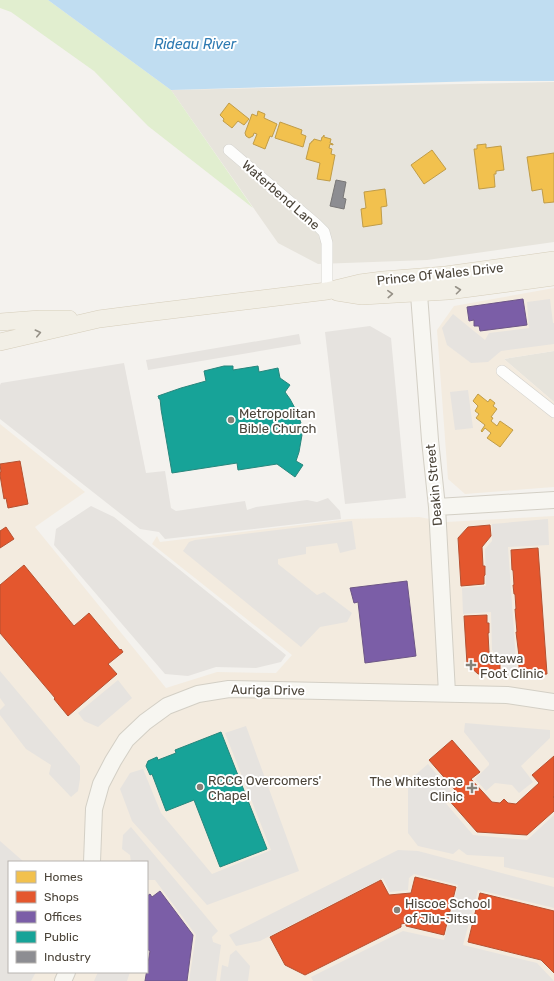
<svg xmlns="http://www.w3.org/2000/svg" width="554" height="981" font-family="Rubik,sans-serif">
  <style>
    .residential { fill: #e7e4dc }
    .commercial { fill: #f3ebdf; fill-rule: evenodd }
    .green { fill: #e1eecf }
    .parking { fill: #e6e3df }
    .water { fill: #c0ddf1 }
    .homes { fill: #f2c14e; stroke: #c09c48 }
    .shops { fill: #e4572e; stroke: #b65131 }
    .offices { fill: #7b5ea7; stroke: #6d5686 }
    .public { fill: #17a398; stroke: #27867c }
    .industry { fill: #8d8d92; stroke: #797777 }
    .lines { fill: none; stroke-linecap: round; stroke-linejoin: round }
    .street-casing { stroke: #d2d0cb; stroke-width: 12 }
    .secondary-casing { stroke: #d3cfc5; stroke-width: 18 }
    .primary-casing { stroke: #d6cebb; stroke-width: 18 }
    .street { stroke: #fdfdfc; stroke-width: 11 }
    .secondary { stroke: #f7f6f1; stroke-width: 16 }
    .primary { stroke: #f2efe6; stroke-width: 17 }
    .oneway { stroke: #969187 }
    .poi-dot { fill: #868178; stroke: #fff; stroke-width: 1.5 }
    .labels { text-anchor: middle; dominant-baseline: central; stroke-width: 4; stroke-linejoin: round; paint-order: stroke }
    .street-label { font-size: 13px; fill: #4b4439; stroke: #fff }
    .poi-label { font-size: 13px; fill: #4b4439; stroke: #fff; text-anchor: start }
    .water-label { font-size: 14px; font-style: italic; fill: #2e7ab2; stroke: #fff }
  </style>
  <rect width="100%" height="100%" fill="#f4f2ee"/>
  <path class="residential" d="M554,82v160l-127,18 -109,4 -40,-21 -107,-153z
    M554,351v51l-50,-43z"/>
  <path class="commercial" d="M554,288v63l-50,8 50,43v85l-89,7 -17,-15 -11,-149 17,-24z
    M0,424l85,68 -50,35 131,161 51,-16 59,1 16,-18 -140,-111 5,-8 3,6 189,-23 70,-2 27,5 108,-6v465h-554zM9,862h138v110h-138z"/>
  <path class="green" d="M0,0h48l123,90 82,118 -105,-82 -54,-55 -83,-59 -11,-4z"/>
  <path class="parking" d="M550,299l3,24h1v21l-53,7 -13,11 -17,1 -24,-18 -5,-17 11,-14 32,26 4,-7 40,-5 -2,-26z
    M370,326l21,12 15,160 -61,6 -20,-172z
    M299,334l2,10 -153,26 -2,-10z
    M124,363l22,110 19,-2 6,37 5,3 69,-10 2,9 9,-3 51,-7 10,2 11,-4 12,13 1,8 -176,20 -6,-7 -19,-3 -140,-110v-34l1,-2z
    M468,390l5,38 -18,2 -5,-38z
    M91,506l23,11 172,138 -5,7 -25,6 -40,-1 -28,9 -23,-2 -111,-129 2,-16z
    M548,519l1,26 -41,2 9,128 -14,1 -1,-16 -10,-10 -1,-38 -28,2 -1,-26 24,-2 -1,-37 7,-8v-17z
    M352,521l4,28 -16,4 -3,-10 -31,4v7l-28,5v5l39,31 7,-3 28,21 -5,9 -27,5 -19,20 -118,-96 6,-9 6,-2z
    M0,671l80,95v13l-2,12 -7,6 -22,-23 2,-9 -25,-16 -26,-34v-5l5,-5 -5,-7z
    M118,680l14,18 -34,29 -14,-6 -6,-8z
    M465,723l85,7v8l-29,28 7,9 5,7 -14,11 -7,-8 -17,-2 -9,8 -11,-12 14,-14v-2l-25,-31z
    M246,726l53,145 -92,34 -75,-84 -12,-32 10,-16 13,-4 18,44 51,61 59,-24 -46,-117z
    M428,764l23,27 -8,9 30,35 54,5 27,-25v63l-50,-11v-10l-37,-2 -8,-6 -6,5 -35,-8 -10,-13v-46h8l-2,-11z
    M131,827l87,104 -6,6 1,5 8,3 -5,36h-27l7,-46 -41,-55h-8v-18h-16l-1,-7 -8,-6 1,-14z
    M0,841l24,21h-15v110h27l-5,9h-31z
    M398,850l20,1 136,36v21l-76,-18 -15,55 74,18 17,18h-241l-2,-4 92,-46 41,9 14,-55 -44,-11 -5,4 -1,12 -18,2 -7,-14 -123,63 -24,5 -7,-11z
    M236,950l14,16 -2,15h-28l2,-16 6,2 2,-12z
    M98,972h32l-3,9h-33z"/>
  <path class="water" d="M48,0h506v81h-73l-310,9z"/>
  <path class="homes" d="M229,103l20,16 -5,6 -6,-4 -6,7 -9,-7 1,-2 -4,-4z
    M258,111l7,3 -1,4 13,6 -5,13 -2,-1 -5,13 -12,-5 4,-10 -3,-1 -1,3 -4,2 -3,-2 -1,-3 7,-19 5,2z
    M280,122l22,8 -1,4 5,2 -3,11 -28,-9z
    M324,135v2l7,2 -1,4 3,1v1l-3,-1 -1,4 3,1 -1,5 4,1 -5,26 -13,-2 3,-16 -14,-4 4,-16h1l1,-2h1l1,-2 7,2 1,-4h1z
    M486,144v4l15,-2 3,24 -8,1v3h-2l1,13 -16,2 -5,-40h3v-4z
    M432,150l14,19 -22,15 -13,-19z
    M554,153v49l-10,1 -2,-14 -10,2 -5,-34z
    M385,189l2,17 -6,1 1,17 -19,3 -2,-18 5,-1 -2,-16z
    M478,394l10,8 2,-3 5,4 -2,3 4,3 -6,8 2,1 -2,3 6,5 3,-5 13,9 -13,17 -13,-9 4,-5 -6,-5 -3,4 -1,-1 4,-6 -9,-7 3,-4 -4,-3 3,-5 -5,-5z"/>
  <path class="shops" d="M20,461l8,43 -20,4 -2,-10 -2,1 -4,-24v-3h1l-1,-8z
    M490,525l1,11 -9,11 1,19h2v9l-1,1v8l-23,2 -3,-48 10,-11z
    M6,527l8,12 -14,9v-17z
    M538,548l9,126 -27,2 -2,-20h1l-3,-24h1l-2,-23h1l-1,-15h-1l-1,-9h1l-1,-15h-1l-1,-20z
    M24,565l50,61 15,-13 31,37 1,-1 2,3 -15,12 9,10 -49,42 -14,-17 1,-1 -55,-65v-48z
    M487,615v8h2v10h-1l1,19 11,9v12l-22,1 -11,-10 -3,-48z
    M452,740l28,32 -9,7 21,23 8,1 4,-4 4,4 8,1 23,-21 -7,-8 22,-19v40l-1,1 1,1v13l-27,24 -50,-3 -30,-34 9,-7 -27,-31z
    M415,877l41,10 -12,48 -38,-9v-3l-5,1v3l-96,48 -20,-10 -15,-28 111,-57 8,15 22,-2z
    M480,893l74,18v62l-13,-13 -73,-18z"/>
  <path class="offices" d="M523,299l4,26 -47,6 -1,-5h-5v-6l-5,1 -2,-14z
    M407,581l9,75 -51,7 -7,-61 -4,1 -4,-15z
    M160,891l33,44 -6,46h-42l5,-30 -3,-2v-53l3,-2 2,3z"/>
  <path class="public" d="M224,366h9v4l25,-4 1,6 19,-4 2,10 10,7 -5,7 5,7 7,13 4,11h-1v3h1l1,9 -3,17 -3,9 7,4 -8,12 -18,-13 -39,6 -1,-7 -65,10 -11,-64v-1l-1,-9h-1l-1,-3 23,-8 25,-7 -2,-10z
    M221,732l46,117 -47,18 -26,-67 -28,11 -14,-37 -2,1 -4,-9 2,-5 9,-4 1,3 18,-7 -1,-3z"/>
  <path class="industry" d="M336,180l10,2 -3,16 3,1 -2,10 -14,-3z"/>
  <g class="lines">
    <g class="street-casing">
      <path id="street" d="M229,150l87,74 8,8 3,11v48
        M502,371l52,41"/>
    </g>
    <g class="secondary-casing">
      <path id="secondary" d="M418,281l12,159 7,67 10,186
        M437,507l117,-7
        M92,862l2,-53 7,-25 12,-23 13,-21 19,-18 22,-16 31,-12 31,-5 278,6 47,7
        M63,981l4,-9"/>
    </g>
    <g class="primary-casing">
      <path id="primary" d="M337,292l25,4 86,-5 106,-14
        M0,322l40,-3h29
        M0,342l99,-23 47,-6 181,-22 33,-8 23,-3 63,-5 108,-15"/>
    </g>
    <use href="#street" class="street"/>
    <use href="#secondary" class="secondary"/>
    <use href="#primary" class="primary"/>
  </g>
  <defs><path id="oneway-chevron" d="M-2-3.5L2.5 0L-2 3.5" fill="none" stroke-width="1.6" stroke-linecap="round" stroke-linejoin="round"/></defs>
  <g class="oneway">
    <use href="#oneway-chevron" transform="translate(458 290) rotate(-7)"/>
    <use href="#oneway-chevron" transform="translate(390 294) rotate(-3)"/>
    <use href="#oneway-chevron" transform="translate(38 333) rotate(-13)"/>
  </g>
  <g class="poi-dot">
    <circle cx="231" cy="420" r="4"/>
    <path d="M469 659h4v4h4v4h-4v4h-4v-4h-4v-4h4z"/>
    <circle cx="200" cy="787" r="4"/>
    <path d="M470 782h4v4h4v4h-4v4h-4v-4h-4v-4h4z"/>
    <circle cx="397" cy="910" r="4"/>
  </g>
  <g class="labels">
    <g class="street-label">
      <text transform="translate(281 195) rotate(41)">Waterbend Lane</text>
      <text transform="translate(440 274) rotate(-6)">Prince Of Wales Drive</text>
      <text transform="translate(434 485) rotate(-95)">Deakin Street</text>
      <text transform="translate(268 690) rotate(1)">Auriga Drive</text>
    </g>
    <g class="poi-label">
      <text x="239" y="413">Metropolitan<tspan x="239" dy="15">Bible Church</tspan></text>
      <text x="480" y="658">Ottawa<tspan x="480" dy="15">Foot Clinic</tspan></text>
      <text x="208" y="780">RCCG Overcomers'<tspan x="208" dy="15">Chapel</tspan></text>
      <text x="463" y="781" text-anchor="end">The Whitestone<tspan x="463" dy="15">Clinic</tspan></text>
      <text x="405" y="903">Hiscoe School<tspan x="405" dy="15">of Jiu-Jitsu</tspan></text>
    </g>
    <g class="water-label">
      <text x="195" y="44">Rideau River</text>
    </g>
  </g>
  <rect x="8" y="861" width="140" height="112" fill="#ffffff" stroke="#b7b4b0"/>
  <rect x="16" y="871" width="20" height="12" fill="#f2c14e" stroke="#b7b4b0"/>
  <text x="44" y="881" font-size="12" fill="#4b4439">Homes</text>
  <rect x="16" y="891" width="20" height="12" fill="#e4572e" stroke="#b7b4b0"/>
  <text x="44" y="901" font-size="12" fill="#4b4439">Shops</text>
  <rect x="16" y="911" width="20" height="12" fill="#7b5ea7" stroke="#b7b4b0"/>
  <text x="44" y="921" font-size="12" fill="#4b4439">Offices</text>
  <rect x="16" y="931" width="20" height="12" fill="#17a398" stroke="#b7b4b0"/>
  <text x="44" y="941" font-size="12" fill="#4b4439">Public</text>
  <rect x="16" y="951" width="20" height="12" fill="#8d8d92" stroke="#b7b4b0"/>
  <text x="44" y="961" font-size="12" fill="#4b4439">Industry</text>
</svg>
